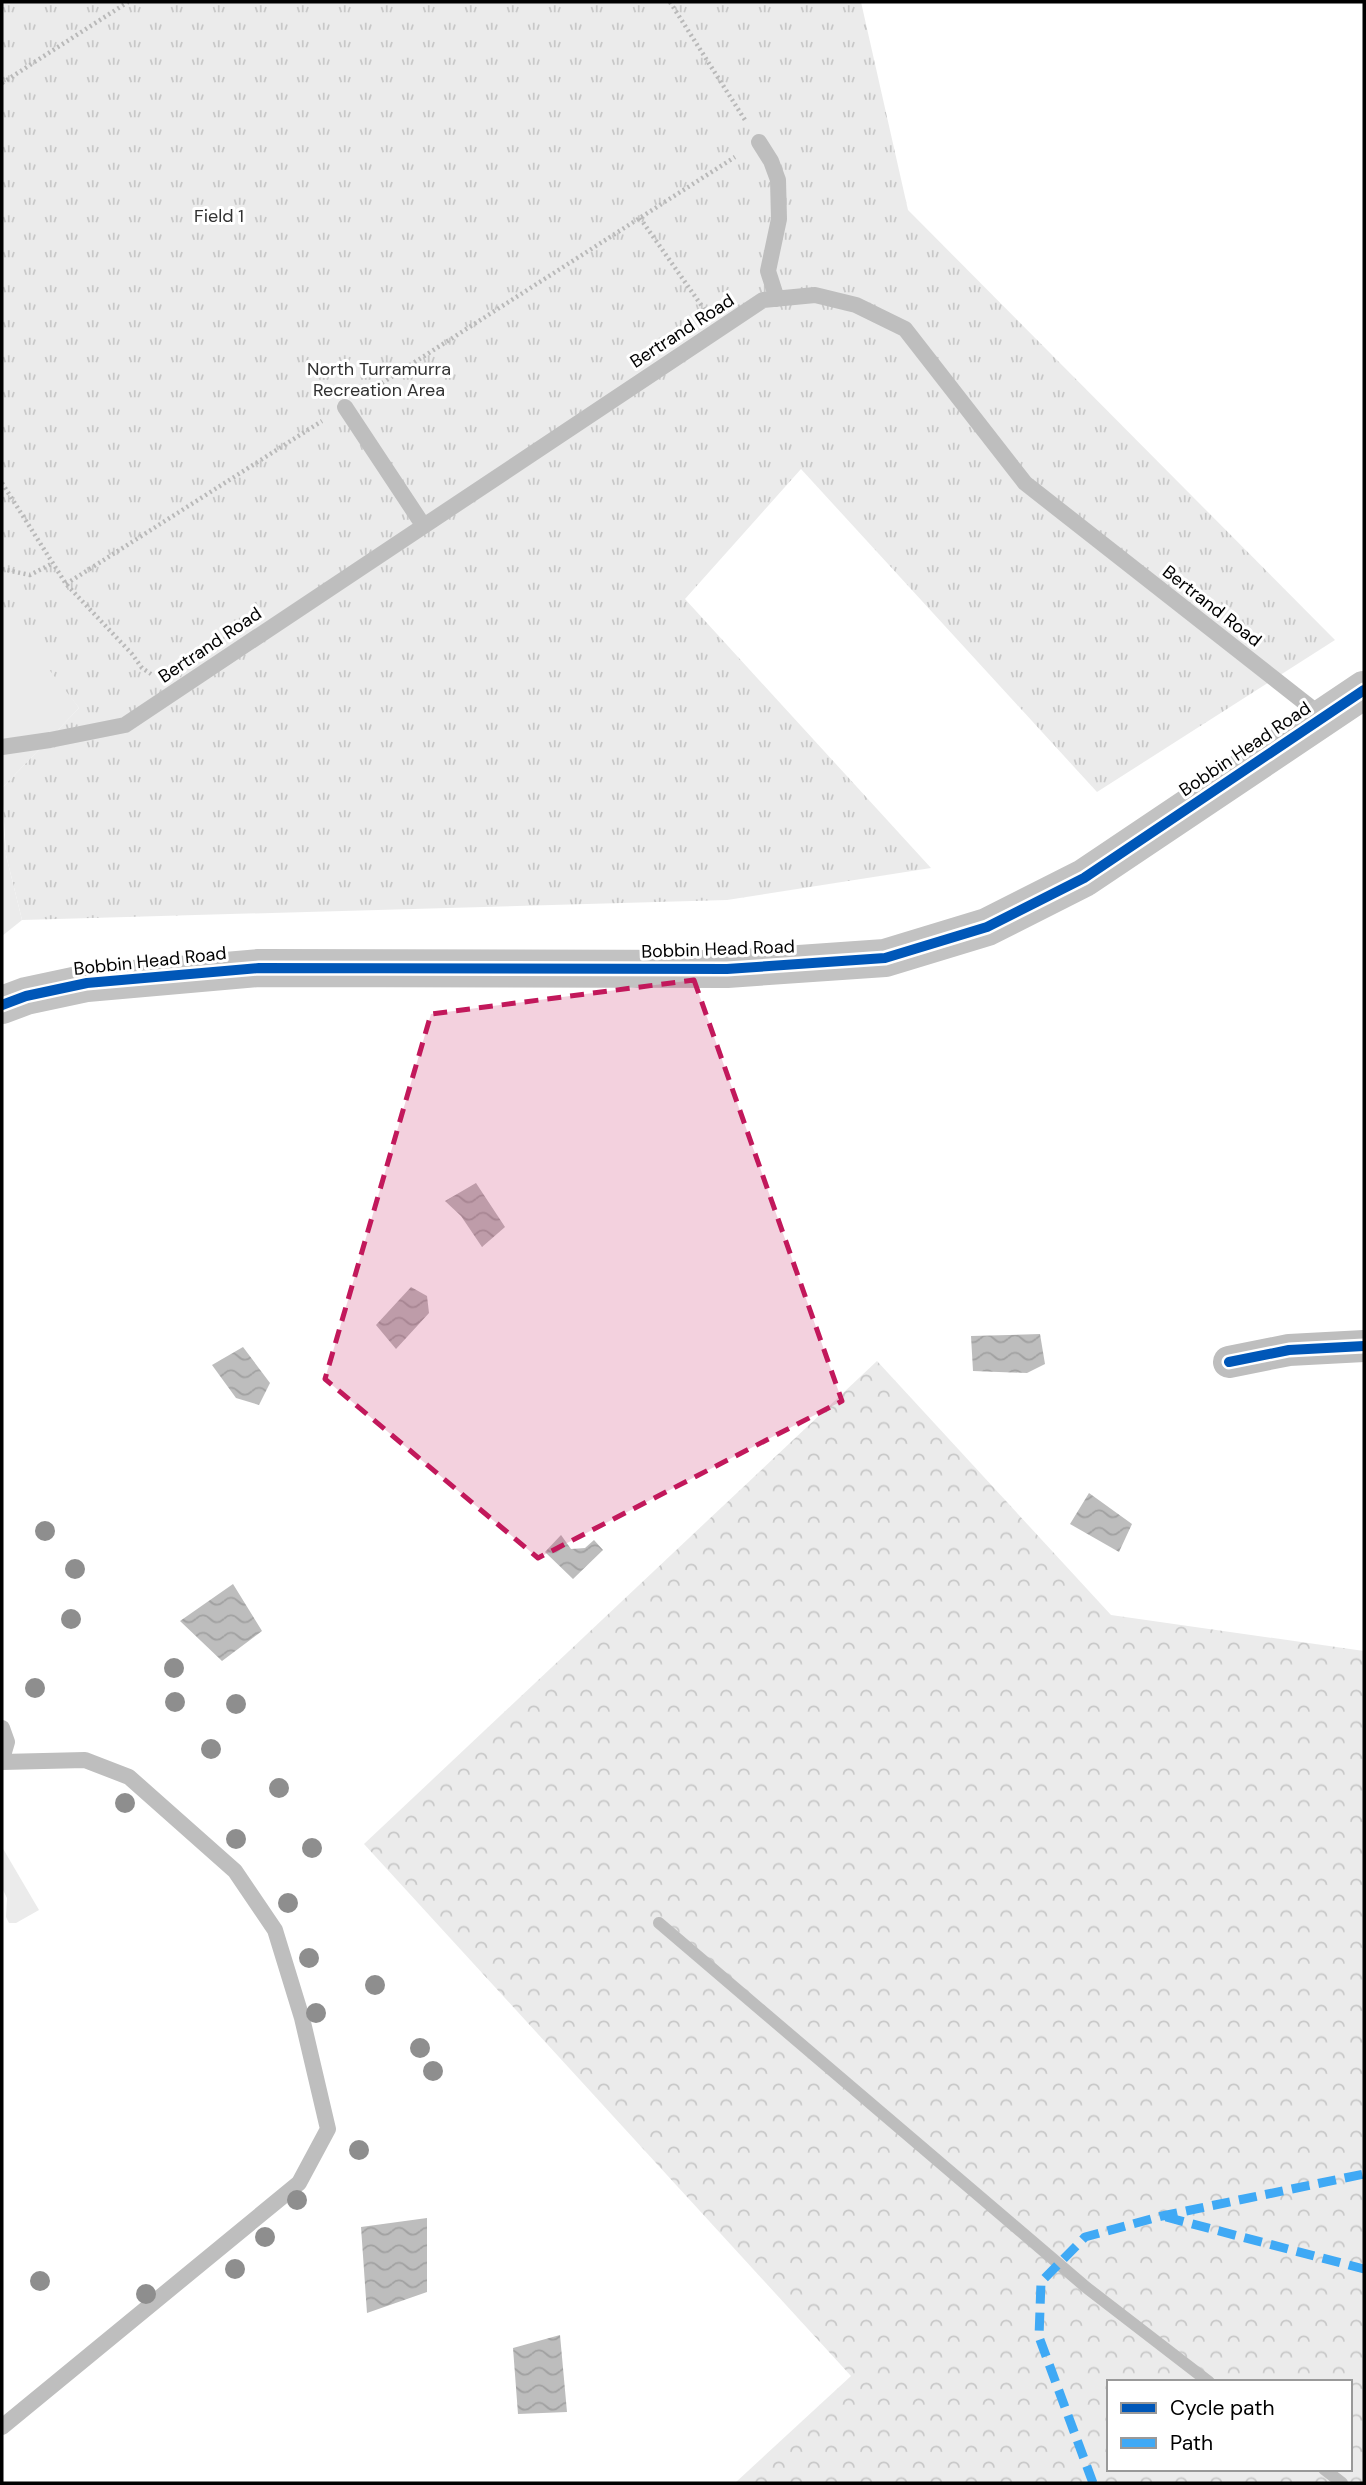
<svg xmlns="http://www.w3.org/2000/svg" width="1366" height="2485" font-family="'DM Sans',sans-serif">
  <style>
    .grass { fill: #ebebeb }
    .forest { fill: url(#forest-crowns); fill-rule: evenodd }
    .park { fill: url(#park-tufts) }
    .water { fill: url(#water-waves) }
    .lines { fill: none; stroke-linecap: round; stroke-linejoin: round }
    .stream { stroke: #bdbdbd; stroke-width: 12 }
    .path { stroke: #b9b9b9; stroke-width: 4.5; stroke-dasharray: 2 3.5; stroke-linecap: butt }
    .service { stroke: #bebebe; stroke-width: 16 }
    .minor { stroke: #bebebe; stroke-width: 32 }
    .secondary { stroke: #c2c2c2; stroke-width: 38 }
    .quiet { stroke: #3fa9f5; stroke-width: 9; stroke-dasharray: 18 9; stroke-linecap: butt }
    .cycleway-casing { stroke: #fff; stroke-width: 15 }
    .cycleway { stroke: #0057b8; stroke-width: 10 }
    .tree { fill: #8e8e8e }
    .marked { fill: #c2185b; fill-opacity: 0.2; stroke: #c2185b; stroke-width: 5; stroke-dasharray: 14 9; stroke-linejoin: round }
    .labels { text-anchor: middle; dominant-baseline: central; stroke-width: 6; stroke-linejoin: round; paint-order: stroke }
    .park-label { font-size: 18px; fill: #313131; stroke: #fff }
    .street-label { font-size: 18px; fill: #000; stroke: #fff }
  </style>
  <defs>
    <pattern id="forest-crowns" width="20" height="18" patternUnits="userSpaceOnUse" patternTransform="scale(1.75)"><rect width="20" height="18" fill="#ebebeb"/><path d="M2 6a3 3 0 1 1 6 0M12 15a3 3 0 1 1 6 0" fill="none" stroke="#c8c8c8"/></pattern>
    <pattern id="park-tufts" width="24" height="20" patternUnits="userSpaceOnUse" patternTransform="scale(1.75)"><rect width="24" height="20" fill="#ebebeb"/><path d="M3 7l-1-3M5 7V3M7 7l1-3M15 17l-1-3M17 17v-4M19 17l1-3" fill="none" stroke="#c8c8c8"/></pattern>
    <pattern id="water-waves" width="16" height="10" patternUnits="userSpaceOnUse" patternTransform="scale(1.75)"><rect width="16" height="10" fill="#bdbdbd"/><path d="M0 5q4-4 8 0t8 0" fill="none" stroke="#a1a1a1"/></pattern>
  </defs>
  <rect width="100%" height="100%" fill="#fff"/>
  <path class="grass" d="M2,603l77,105 -77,80z
    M2,813l4,42 16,65 -20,16z
    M2,1847l37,63 -23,13h-7l-3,-6 1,-19 -5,-10z"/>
  <path class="forest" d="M877,1361l234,254 253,36v832h-629l116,-107 -487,-532zM1109,2382h241v87h-241z"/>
  <path class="park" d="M2,2h859l47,208 427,430 -238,152 -296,-323 -116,130 246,269 -204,32 -705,20 -16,-65 -4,-67 77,-80 -77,-99z"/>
  <path class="water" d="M476,1183l29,44 -23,20 -21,-31 -16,-15z
    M411,1287l16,9 2,17 -33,36 -20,-24z
    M1040,1334l5,30 -18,9 -54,-2 -2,-35z
    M243,1347l27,36 -11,22 -23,-7 -24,-33z
    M1089,1493l43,31 -13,28 -49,-28z
    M561,1535l10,14 14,-1 9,-8 9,10 -30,29 -28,-27z
    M233,1584l29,47 -40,30 -42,-40z
    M427,2218v74l-60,21 -6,-86z
    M560,2335l7,77 -49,2 -5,-66z"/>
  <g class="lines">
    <path class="stream" d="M659,1923l428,365 122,94
      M1324,2469l18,14"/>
    <path class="path" d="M670,2l75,118
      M2,83l126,-81
      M640,218l64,91
      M368,392l367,-235
      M2,483l64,101 66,70 10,14 9,6
      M2,569l28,6 23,-12
      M66,584l256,-163"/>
    <path class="service" d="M759,142l12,19 7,19 1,39 -11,52 9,28
      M345,407l78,118
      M2,747l48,-7 75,-15 638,-425 52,-5 41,10 49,24 120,154 298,234
      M2,1728l5,14 -5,17
      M2,1762l83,-2 44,17 106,94 40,59 27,88 26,111 -29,54 -297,244"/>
    <path class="minor" d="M1229,1362l60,-12 75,-4"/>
    <path class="secondary" d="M2,1005l24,-9 61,-13 172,-15 468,1 158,-11 102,-31 97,-49 280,-188"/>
    <path class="quiet" d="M1166,2217l198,52
      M1093,2483l-54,-146 2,-55 44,-45 77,-21 202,-42"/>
    <g class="cycleway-casing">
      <path id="cycleway" d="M2,1005l24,-9 61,-13 172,-15 468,1 158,-11 102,-31 97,-49 280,-188
        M1229,1362l60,-12 75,-4"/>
    </g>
    <use href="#cycleway" class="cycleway"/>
  </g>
  <g class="tree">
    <circle cx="45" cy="1531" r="10"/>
    <circle cx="75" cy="1569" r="10"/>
    <circle cx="71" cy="1619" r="10"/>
    <circle cx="174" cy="1668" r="10"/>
    <circle cx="35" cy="1688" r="10"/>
    <circle cx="175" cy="1702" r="10"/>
    <circle cx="236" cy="1704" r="10"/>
    <circle cx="211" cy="1749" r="10"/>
    <circle cx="279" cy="1788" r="10"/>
    <circle cx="125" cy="1803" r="10"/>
    <circle cx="236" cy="1839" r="10"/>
    <circle cx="312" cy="1848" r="10"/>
    <circle cx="288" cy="1903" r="10"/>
    <circle cx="309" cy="1958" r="10"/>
    <circle cx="375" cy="1985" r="10"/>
    <circle cx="316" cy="2013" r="10"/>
    <circle cx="420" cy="2048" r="10"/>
    <circle cx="433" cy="2071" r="10"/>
    <circle cx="359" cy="2150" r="10"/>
    <circle cx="297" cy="2200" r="10"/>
    <circle cx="265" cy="2237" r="10"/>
    <circle cx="235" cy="2269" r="10"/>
    <circle cx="40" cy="2281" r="10"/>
    <circle cx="146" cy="2294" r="10"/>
  </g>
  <path class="marked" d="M694,980l148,421 -304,157 -213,-179 106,-365z"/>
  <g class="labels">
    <g class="park-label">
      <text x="219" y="216">Field 1</text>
      <text x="379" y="369">North Turramurra<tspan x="379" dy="21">Recreation Area</tspan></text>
    </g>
    <g class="street-label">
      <text transform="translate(682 331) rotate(-33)">Bertrand Road</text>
      <text transform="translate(1212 606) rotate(38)">Bertrand Road</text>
      <text transform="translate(210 645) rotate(-34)">Bertrand Road</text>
      <text transform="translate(1245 749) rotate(-34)">Bobbin Head Road</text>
      <text transform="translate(718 949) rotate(-2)">Bobbin Head Road</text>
      <text transform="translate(150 961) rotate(-6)">Bobbin Head Road</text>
    </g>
  </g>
  <rect width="1366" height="2485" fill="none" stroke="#000000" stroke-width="7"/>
  <rect x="1107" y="2380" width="245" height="91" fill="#ffffff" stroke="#999999" stroke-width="2"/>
  <rect x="1121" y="2403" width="35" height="10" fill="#0057b8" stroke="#999999" stroke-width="2"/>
  <text x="1170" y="2415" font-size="21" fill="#000000">Cycle path</text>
  <rect x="1121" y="2438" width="35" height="10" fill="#3fa9f5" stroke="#999999" stroke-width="2"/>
  <text x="1170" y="2450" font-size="21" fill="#000000">Path</text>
</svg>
